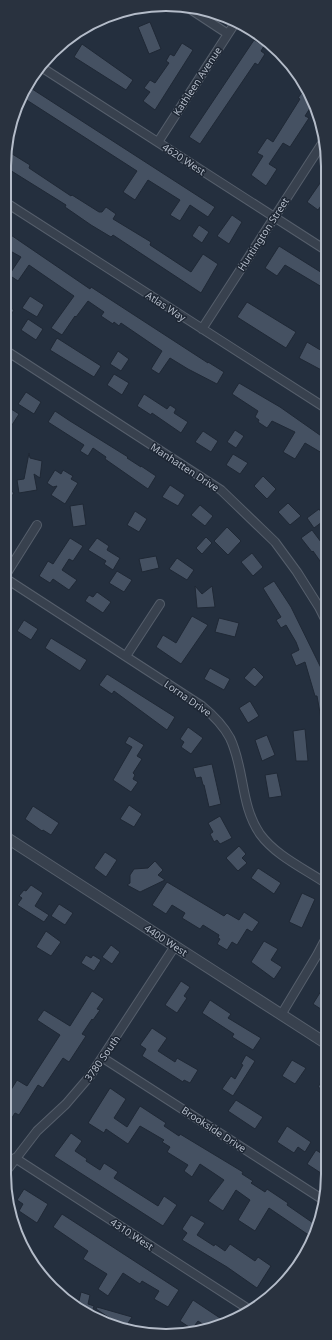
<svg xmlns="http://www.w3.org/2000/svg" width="332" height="1340" font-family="'Noto Sans',sans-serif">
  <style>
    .building { fill: #455162; stroke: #1f2835 }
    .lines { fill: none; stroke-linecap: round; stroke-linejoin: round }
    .minor-casing { stroke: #565f6c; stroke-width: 10 }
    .tertiary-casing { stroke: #565f6c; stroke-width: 12 }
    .minor { stroke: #38414e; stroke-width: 8 }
    .tertiary { stroke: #38414e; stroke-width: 10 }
    .labels { text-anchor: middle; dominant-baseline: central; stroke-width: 3; stroke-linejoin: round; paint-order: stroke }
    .street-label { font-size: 10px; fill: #b4bcc9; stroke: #1d2633 }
    .rim { fill: none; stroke: #b4bcc9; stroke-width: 2 }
  </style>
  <rect width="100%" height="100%" fill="#242f3e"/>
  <path class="building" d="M150,22l11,27 -12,5 -11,-27z
    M254,40l10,6 -3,5 4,3 -7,11 -3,-2 -55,81 -11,-7z
    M182,43l11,7 -38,60 -12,-9 7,-9 -6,-4 6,-8 5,3 14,-20 -3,-2 4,-7 4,2z
    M82,44l51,36 -7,10 -52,-33z
    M26,85l189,122 -7,10 -18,-12 -10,16 -10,-6 10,-15 -32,-20 -13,20 -12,-8 14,-21 -115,-74z
    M306,87l5,8 3,7 -9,14 4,2 -19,29 -7,-4 -14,21 8,5 -11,17 -15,-11 12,-19 -6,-3 10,-15 6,4 27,-43 -2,-1z
    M9,152l21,13 -1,3 42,28 1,-1 27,17h3l4,-5 10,7 -3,5 38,23 -1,3 41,27 12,-18 15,10 -17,29 -88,-58 -2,2 -20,-12 -26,-18 1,-2 -61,-38v-8z
    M327,173v24l-9,13 -11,-8z
    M232,215l10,7 -13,22 -12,-8z
    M199,225l10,7 -7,11 -10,-7z
    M5,231l85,58 1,-2 117,76v-1l16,10 -7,12 -29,-15 -18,-11 -11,16 -8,-5 11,-18 -41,-28 -2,3 -5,-4 -1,2 -12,-8 3,-4 -16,-11 -12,16 -1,-1 -13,19 -11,-7 23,-32 -45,-31 -11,16 -9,-6 12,-18 -16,-9z
    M279,246l48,30v14l-42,-25 -8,11 -12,-8z
    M30,296l14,9 -7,12 -15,-9z
    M247,302l49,30 -10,16 -49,-31z
    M5,304l9,6 -9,14z
    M28,319l15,10 -7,11 -15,-10z
    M57,338l44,28 -7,11 -44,-27z
    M307,342l20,12v19l-28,-15z
    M118,351l11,8 -8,12 -11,-7z
    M114,374l15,9 -7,12 -15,-10z
    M239,383l41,24 47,33v16l-22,-13 -10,16 -12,-7 12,-20 -23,-11 -5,7 -9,-6 1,-2 -4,-3 3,-6 -26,-17z
    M26,392l15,10 -7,12 -16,-10z
    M144,394l23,15 3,-4 6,4 -2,4 14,9 -7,11 -29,-20 -1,2 -14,-9z
    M5,405l14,9 -7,11 -7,-4z
    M55,411l15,10 58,36 -1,1 14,9v-1l15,10 -8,13 -43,-30 1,-2 -13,-9 -5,8 -8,-5 4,-6 -36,-23z
    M235,430l9,6 -8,12 -9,-6z
    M203,431l15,10 -7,11 -16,-10z
    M29,453l1,5 12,3 -2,17 -6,-4 3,16 -18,3 -2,-13 7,-1z
    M233,454l15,9 -8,11 -14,-9z
    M55,470l6,4 2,-4 10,6 -2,3 7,4 -13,21 -14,-9 6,-9 -4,1 -6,-4z
    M263,476l13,13 -9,10 -13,-13z
    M170,485l15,10 -7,11 -16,-9z
    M5,486l9,7 -9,13z
    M288,503l13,13 -11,9 -12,-13z
    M83,504l3,21 -13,2 -3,-21z
    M200,505l13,11 -8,10 -14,-11z
    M319,509l7,10 -12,9 -7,-10z
    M135,511l12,8 -8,13 -12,-7z
    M227,527l14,14 -13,14 -14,-14z
    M312,530l15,20v21l-14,-20 -1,1 -11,-14z
    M206,537l6,6 -10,11 -6,-6z
    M70,538l13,8 -10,15 -4,-2 -7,11 15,10 -8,10 -16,-11 -3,4 -11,-7 9,-15 5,3z
    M97,538l12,8 -2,4 13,8 -7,12 -9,-6 2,-3 -18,-11z
    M252,553l11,14 -10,9 -12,-14z
    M156,556l3,12 -17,4 -3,-13z
    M177,558l17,12 -7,10 -18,-11z
    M117,571l15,9 -8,12 -15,-9z
    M274,581l17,26 31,63h2l3,10v44h-5l-5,-28h-2l-10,-34 -9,4 -5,-12 8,-4 -3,-8 -10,-17 -5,3 -5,-8 5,-3 -18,-29z
    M195,586l7,8 10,-8 3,21 -18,1z
    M97,592l14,10 -8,11 -18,-12 4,-6 4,2z
    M192,616l16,9 -27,39 -25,-17 7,-12 13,8z
    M219,618l20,5 -4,14 -20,-5z
    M24,620l14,9 -7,11 -14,-9z
    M51,638l36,22 -7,11 -35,-23z
    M254,667l10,10 -9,10 -11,-9z
    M210,668l20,11 -6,11 -20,-11z
    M107,674l68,43 -8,13 -53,-39 -2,3 -13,-9z
    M250,701l9,15 -11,7 -9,-15z
    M188,727l15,11 -12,16 -10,-7 3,-5 -4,-3z
    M305,729l3,32h-12l-3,-30z
    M267,735l8,20 -13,6 -7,-21z
    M129,736l15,9 -7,11 5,3 -9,14 2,2 -2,4 5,3 -7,10 -18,-12 19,-33 -7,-4z
    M212,764l9,40 -12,3 -5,-22h-1l-2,-8 -5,1 -3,-10z
    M277,773l5,23 -13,2 -4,-23z
    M129,805l13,9 -8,13 -14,-8z
    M33,806l26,17 -8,12 -8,-5 -1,1 -17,-12z
    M220,816l12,22 -12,6 -3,-4 -3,2 -4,-8 3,-2 -5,-9z
    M239,846l7,8 -4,4 5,5 -9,8 -12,-13z
    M105,852l12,8 -11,17 -12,-9z
    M155,861l8,9 -5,5 7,5 -25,12 -13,-7 3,-2v-8l4,-6 14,-1z
    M258,868l23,15 -7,11 -23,-16z
    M167,882l57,34 3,-3 12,7 5,-8 15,10 -7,10 -5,-3 -10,16 -5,-3 -5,8 -10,-6 3,-5 -2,-1 1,-3 -16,-10 -3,4 -18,-11 3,-5 -13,-8 -6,9 -14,-9z
    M31,885l12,8 -8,13 14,9 -5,7 -27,-17 5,-7 -3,-2 5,-6 2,1z
    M302,893l13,6 -13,29 -13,-6z
    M59,904l14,9 -8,12 -14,-9z
    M46,931l15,11 -10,14 -15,-9z
    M264,941l14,8 -7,11 11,7 -8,12 -23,-17z
    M111,945l9,7 -8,12 -10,-7z
    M86,955l5,3 2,-3 8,5 -7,11 -13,-8z
    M181,981l9,6 -6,9 3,2 -10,15 -12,-8z
    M92,991l12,8 -7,10 3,1 -7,10 -1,-1 -10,15 4,2 -17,26 -6,-4 -20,30 -5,-3 -19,30 -4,-2 -11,17v-27l6,-9 -1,-1 8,-13 10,6 33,-51 -23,-15 7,-10 26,16z
    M321,991l6,3v19l-14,-9z
    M210,1000l21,14 -3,4 33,20 -8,12 -21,-13 2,-3 -32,-21z
    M152,1028l15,10 -9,13 17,11 2,-4 21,12 -8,13 -6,-3 -1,2 -41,-26 4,-7 -6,-4z
    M246,1055l9,6 -22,35 -11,-7 9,-13 4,3 8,-14 -2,-1z
    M292,1060l14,8 -11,16 -13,-8z
    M327,1073v20l-9,-6z
    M110,1088l16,11 -12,19 13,9 13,-21 26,17 -2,3 15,10 1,-2 63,38 -1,2 11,7 -2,2 14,9 2,-3 21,14 -1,2 29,20 -6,11 -41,-28 -14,23 -17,-11 12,-20 -14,-10 -13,21 -15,-10 16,-21 -24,-16 -8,13 -8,-6 4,-6 -21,-13 3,-5 -8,-5 2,-2 -24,-14 -12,18 -22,-15 -2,4 -16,-10z
    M236,1100l27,17 -8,12 -27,-18z
    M287,1126l24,16 -6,10 -7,-5 -4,6 -17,-11z
    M71,1133l11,8 -7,10 12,8 -1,2 14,9 4,-7 14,9 -4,6 44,28 6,-10 13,9 -14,21 -109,-70z
    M316,1150l11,7v20l-20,-13z
    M24,1189l24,15 -11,19 -18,-12 4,-7 -6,-4z
    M62,1214l117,76 -11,17 -14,-8 5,-8 -17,-10 -2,3 -17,-11 -15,23 -10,-7 9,-15 -24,-15 5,-8 -35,-24z
    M191,1215l14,8 -8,12 17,11 1,-2 10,7 5,-7 25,17 3,-4 13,9 -14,22 -30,-21 -45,-27 5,-7 -5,-4z
    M81,1292l9,3 -2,9 6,2 -3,10 -24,-18 12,3z
    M193,1300l33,22 -16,7 -12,-8 -6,8 -12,-8z
    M97,1307l35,10 -7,11 -29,-19z"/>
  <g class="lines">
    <g class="minor-casing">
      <path id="minor" d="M190,9l38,25
        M41,67l286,184
        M158,142l79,-122
        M5,202l322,207
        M202,329l123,-190
        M5,350l216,140 54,52 22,30 22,35 8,16
        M5,576l32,-51
        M5,578l197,128c11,9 21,19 28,32 15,31 10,67 30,96 16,22 45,35 67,50
        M126,656l34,-52
        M281,1015l36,-60 10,-19
        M103,1058l222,143
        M15,1158l235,152
        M4,1174l33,-43 29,-27 24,-28 85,-130"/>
    </g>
    <g class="tertiary-casing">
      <path id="tertiary" d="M4,836l323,208"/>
    </g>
    <use href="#minor" class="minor"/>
    <use href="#tertiary" class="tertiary"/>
  </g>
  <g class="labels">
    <g class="street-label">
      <text transform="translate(197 81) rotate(-57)">Kathleen Avenue</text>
      <text transform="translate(184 159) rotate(33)">4620 West</text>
      <text transform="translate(263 234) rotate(-57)">Huntington Street</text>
      <text transform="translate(166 306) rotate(33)">Atlas Way</text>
      <text transform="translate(185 467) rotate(33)">Manhatten Drive</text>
      <text transform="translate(188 698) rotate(35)">Lorna Drive</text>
      <text transform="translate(166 940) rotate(33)">4400 West</text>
      <text transform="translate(102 1058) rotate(-55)">3780 South</text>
      <text transform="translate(214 1129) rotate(33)">Brookside Drive</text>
      <text transform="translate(132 1234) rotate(33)">4310 West</text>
    </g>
  </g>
  <path d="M0 0H332V1340H0ZM166 11H166A155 155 0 0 1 321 166V1174A155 155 0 0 1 166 1329H166A155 155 0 0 1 11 1174V166A155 155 0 0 1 166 11Z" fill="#29323f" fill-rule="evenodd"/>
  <path class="rim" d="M166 11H166A155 155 0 0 1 321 166V1174A155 155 0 0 1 166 1329H166A155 155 0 0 1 11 1174V166A155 155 0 0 1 166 11Z"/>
</svg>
